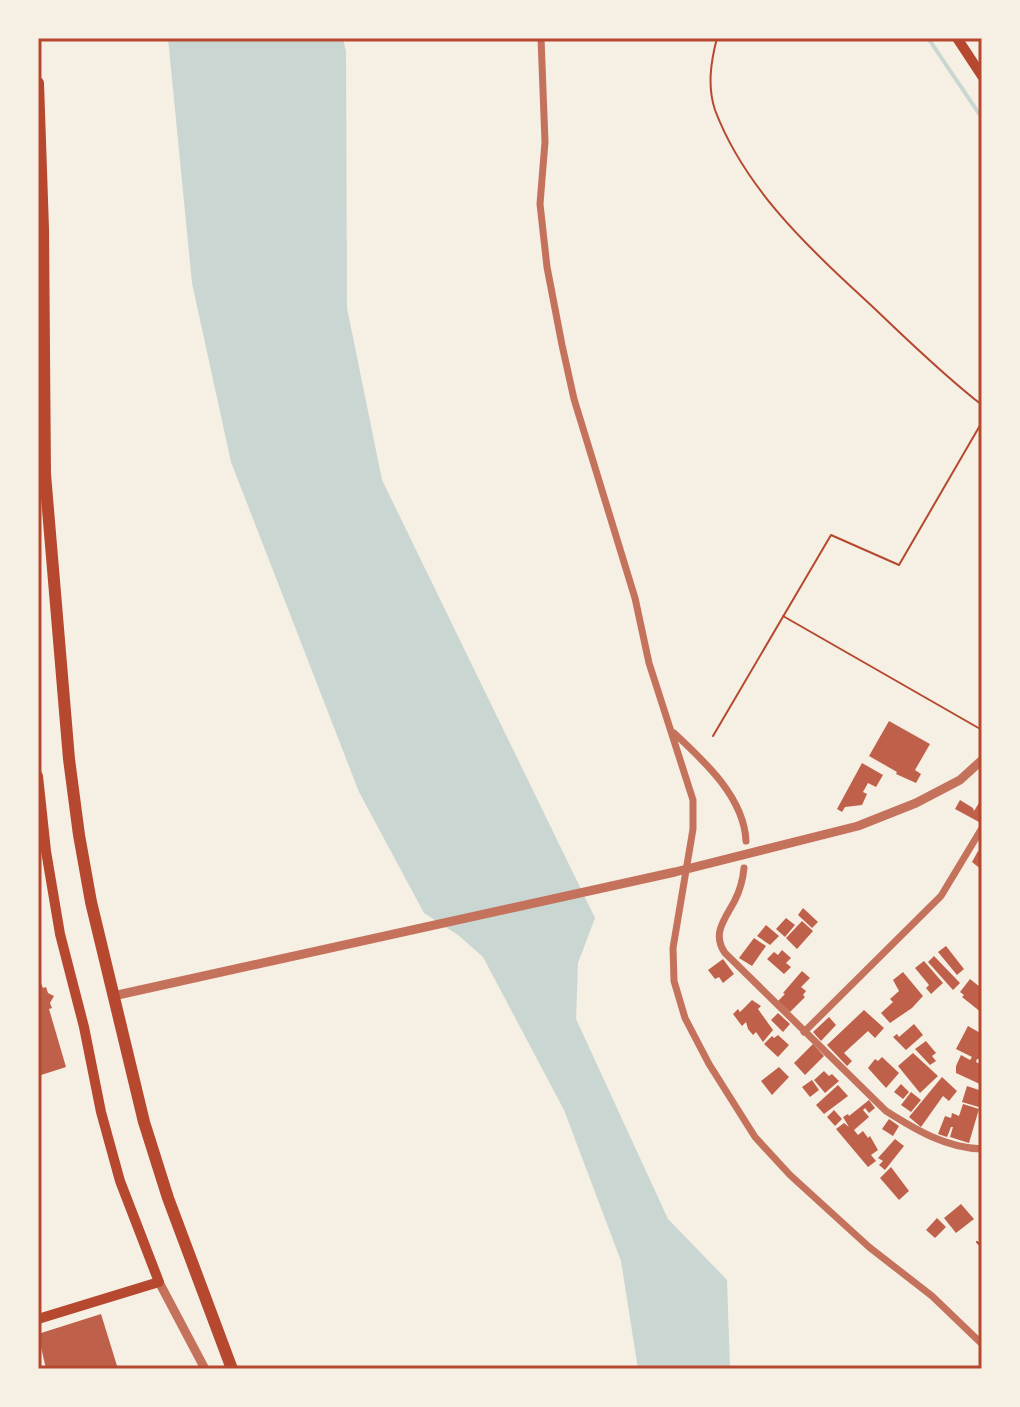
<svg xmlns="http://www.w3.org/2000/svg" width="1020" height="1407" font-family="Spectral,serif">
  <style>
    .water { fill: #c9d6d2 }
    .lines { fill: none; stroke-linecap: round; stroke-linejoin: round }
    .stream { stroke: #c9d6d2; stroke-width: 4 }
    .building { fill: #bf614a }
    .path { stroke: #b5482f; stroke-width: 2 }
    .minor { stroke: #c5725c; stroke-width: 7 }
    .tertiary { stroke: #c5725c; stroke-width: 9 }
    .secondary { stroke: #b5482f; stroke-width: 10 }
    .trunk { stroke: #b5482f; stroke-width: 12 }
    .neatline { fill: none; stroke: #b5482f; stroke-width: 3 }
  </style>
  <rect width="100%" height="100%" fill="#f6efe4"/>
  <path class="water" d="M168,38h175l3,14 1,256 35,172 213,438 -17,45 -2,56 92,200 59,61 3,89h-92l-17,-108 -57,-151 -81,-153 -25,-22 -34,-22 -65,-121 -128,-330 -39,-179z"/>
  <g class="lines">
    <path class="stream" d="M928,38l54,80"/>
  </g>
  <path class="building" d="M889,721l41,23 -15,26 6,4 -5,9 -20,-9 1,-2 -28,-16z
    M862,763l21,12 -7,12 -8,-4 -5,9 4,2 -5,11 -17,2 -3,5 -5,-3z
    M982,798v19l-3,5 -24,-13 5,-9 13,8 1,3z
    M978,851l4,2v17l-10,-8z
    M803,908l15,14 -6,6 -14,-13z
    M786,918l9,7 -10,12 -9,-8z
    M802,921l11,10 -16,18 -11,-11z
    M766,925l13,11 -9,9 -13,-9z
    M754,938l12,8 -14,20 -13,-8z
    M946,946l18,23 -7,6 -19,-23z
    M782,950l9,8 -5,5 5,4 -7,7 -17,-15 7,-7 4,3z
    M934,956l26,27 -7,7 -25,-28z
    M723,959l11,15 -11,9 -4,-6 -4,2 -7,-9z
    M924,961l19,22 -12,11 -5,-6 3,-3 -14,-17z
    M802,971l8,7 -9,9 5,4 -3,4 2,2 -15,15 -12,-11 7,-7 -2,-1z
    M903,972l20,24 -11,12 -22,15 -9,-10 12,-11 -3,-3 9,-8 -6,-11z
    M38,976l5,12 3,-1 2,6 6,3 -4,7 2,5 -3,1 17,58 -28,9z
    M970,979l10,8 2,-3v29l-20,-16 2,-2 -4,-3z
    M752,1000l9,6 -3,3 15,21 -10,12 -7,-10 -3,3 -5,-6 -2,-7 -4,4 -9,-12 5,-5 2,3z
    M864,1010l20,18 -9,10 -7,-7 -24,22 8,8 -5,5 -20,-21z
    M778,1013l12,11 -7,8 -12,-12z
    M829,1017l7,8 -15,16 -8,-9z
    M914,1024l9,11 -17,15 -13,-13 4,-3 2,3z
    M968,1026l14,8v25h-5l-1,3 6,3v20l-26,-12v-7l5,-11 9,5 2,-3 -16,-8z
    M778,1035l11,10 -11,12 -14,-13 8,-8 2,2z
    M926,1041l10,12 -4,3 4,5 -6,4 -15,-16z
    M813,1044l11,12 -19,19 -11,-12z
    M913,1053l25,23 -18,17 -22,-27z
    M882,1057l17,16 -13,15 -18,-20 7,-9 3,2z
    M779,1067l10,10 -17,18 -11,-14z
    M824,1071l5,5 3,-2 7,7 -14,12 -11,-13z
    M942,1077l15,14 -8,10 -6,-5 -22,31 -12,-10z
    M812,1080l7,10 -9,7 -8,-10z
    M901,1084l8,8 -6,7 -9,-7z
    M838,1085l10,11 -24,18 -8,-9z
    M967,1086l15,5v17l-20,-6z
    M911,1092l10,8 -10,12 -10,-7z
    M869,1100l6,8 -6,5 -4,-5 -2,2 6,7 -15,13 4,5 5,-4 5,7 2,-2 8,14 -7,5 5,6 -8,6 -32,-38 8,-6 5,4 -6,-10 5,-3 1,2z
    M963,1104l16,5 -10,34 -19,-6 3,-10h-2l-4,10 -9,-3 7,-18 6,2 1,-5 7,3z
    M834,1110l8,9 -7,7 -8,-9z
    M889,1119l10,7 -6,10 -11,-7z
    M895,1139l9,7 -19,24 -6,-5 4,-4 -5,-3z
    M891,1167l18,24 -10,9 -19,-22z
    M961,1204l13,15 -18,14 -12,-15z
    M937,1218l9,9 -11,11 -9,-8z
    M101,1314l17,55h-72l-8,-35z"/>
  <g class="lines">
    <path class="path" d="M717,38c-6,23 -10,48 -2,72 28,74 87,132 145,185 40,37 78,76 122,110
      M783,616l199,114
      M713,736l118,-201 68,30 83,-143
      M977,1242l5,5"/>
    <path class="minor" d="M541,38l4,104 -5,62 7,63 15,78 12,54 61,199 14,65 44,137v29l-20,119 1,33 11,37 24,46 46,73 35,38 79,72 63,49 50,48
      M674,733c30,28 70,64 72,108
      M744,868c-1,11 -4,22 -9,32 -9,18 -24,33 -10,53l161,158c30,19 60,37 96,38
      M804,1032l137,-136 41,-68"/>
    <path class="tertiary" d="M113,996l562,-124 183,-46 58,-23 44,-23 22,-20
      M159,1282l46,87"/>
    <path class="secondary" d="M957,38l25,38
      M38,776l8,75 14,83 24,93 17,85 19,69 39,101 -121,37"/>
    <path class="trunk" d="M38,83l5,146 2,245 24,285 10,76 12,67 53,220 24,76 64,171"/>
  </g>
  <rect width="1020" height="1407" fill="none" stroke="#f6efe4" stroke-width="80"/>
  <rect x="40" y="40" width="940" height="1327" class="neatline"/>
</svg>
